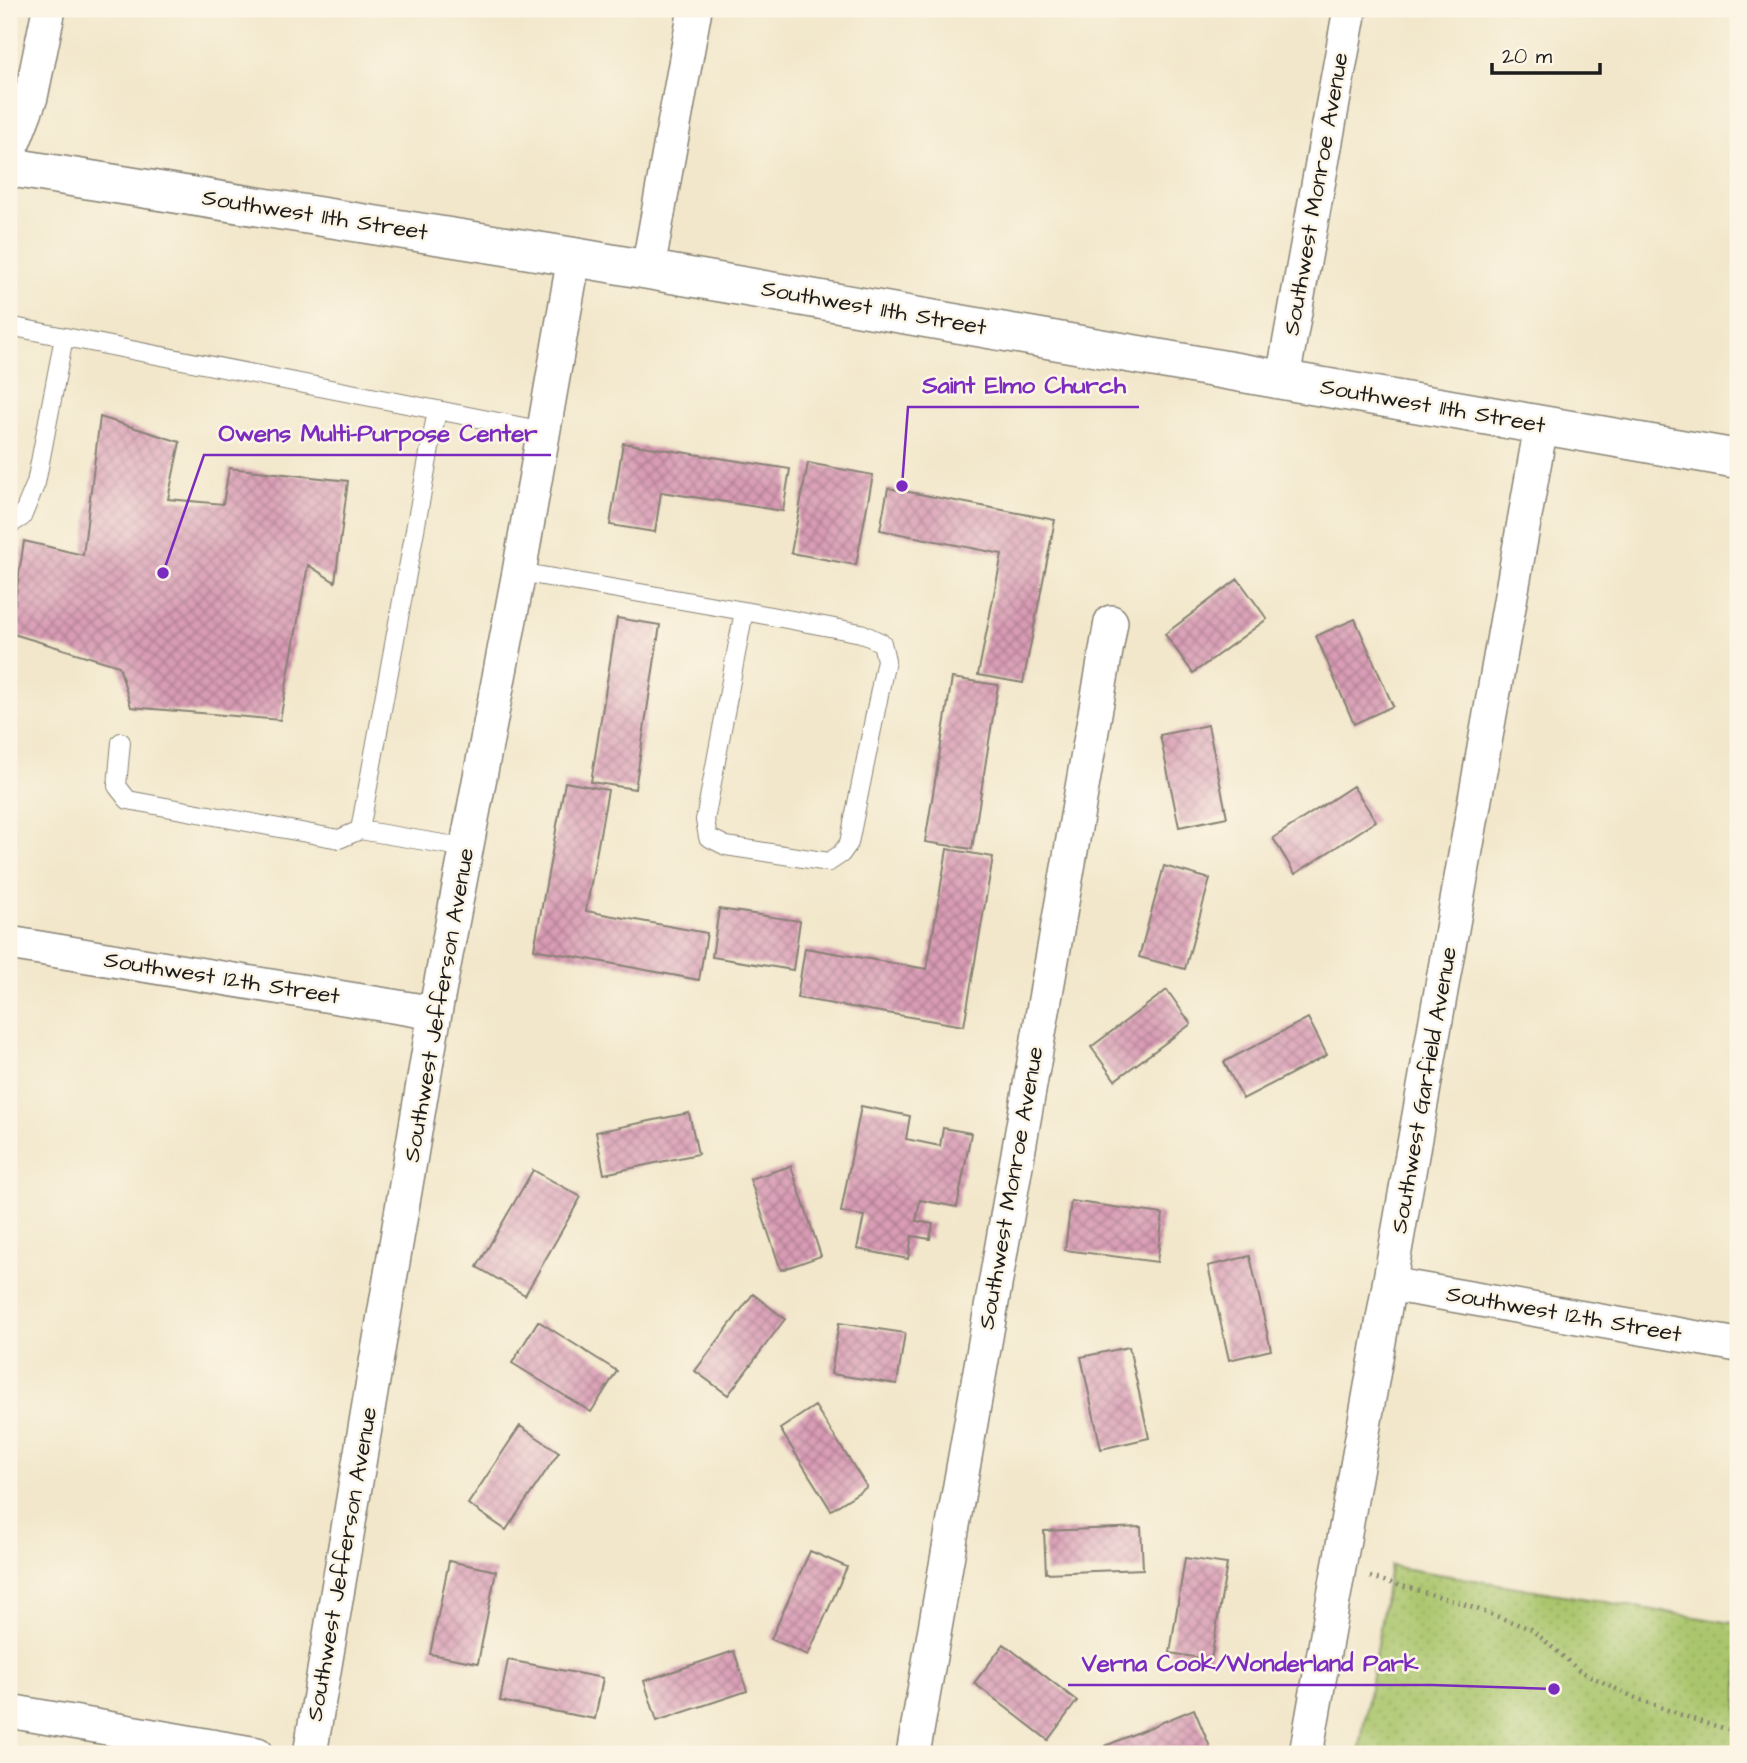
<svg xmlns="http://www.w3.org/2000/svg" width="1747" height="1763" font-family="'Architects Daughter',sans-serif">
  <style>
    .park { fill: url(#park-dots); stroke: #637144; stroke-width: 2 }
    .building { fill: url(#building-cross-hatch) }
    .lines { fill: none; stroke-linecap: round; stroke-linejoin: round }
    .lane-casing { stroke: #878274; stroke-width: 20 }
    .street-casing { stroke: #878274; stroke-width: 36 }
    .primary-casing { stroke: #878274; stroke-width: 41 }
    .path { stroke: #878274; stroke-width: 4.5; stroke-dasharray: 2 5; stroke-linecap: butt }
    .lane { stroke: #fff; stroke-width: 18 }
    .street { stroke: #fff; stroke-width: 33 }
    .primary { stroke: #fff; stroke-width: 38 }
    .labels { text-anchor: middle; dominant-baseline: central; stroke-width: 5; stroke-linejoin: round; paint-order: stroke }
    .street-label { font-size: 23px; fill: #1c1c1c; stroke: #fcf5e5 }
    .leader { fill: none; stroke: #7b2cbf; stroke-width: 2.5 }
    .callout-dot { fill: #7b2cbf; stroke: #fcf5e5; stroke-width: 2.5 }
    .callout-label { font-size: 24px; text-anchor: middle; font-weight: bold; fill: #7b2cbf; stroke: #fcf5e5; stroke-width: 5; stroke-linejoin: round; paint-order: stroke }
  </style>
  <defs>
    <pattern id="park-dots" width="8" height="8" patternUnits="userSpaceOnUse" patternTransform="scale(1.75)"><rect width="8" height="8" fill="#aac66d"/><path d="M2 2h.1M6 6h.1" fill="none" stroke="#92aa5e" stroke-width="1.8" stroke-linecap="round"/></pattern>
    <pattern id="building-cross-hatch" width="8" height="8" patternUnits="userSpaceOnUse" patternTransform="scale(1.75)"><rect width="8" height="8" fill="#d99cb5"/><path d="M0 0l8 8M0 8l8-8" fill="none" stroke="#af7e92"/></pattern>
  </defs>
  <rect width="100%" height="100%" fill="#fcf5e5"/>
  <filter id="ink" filterUnits="userSpaceOnUse"><feTurbulence type="fractalNoise" baseFrequency=".0143" numOctaves="2"/><feDisplacementMap in="SourceGraphic" scale="14" xChannelSelector="R" yChannelSelector="G"/><feConvolveMatrix kernelMatrix="1 2 1 2 8 2 1 2 1" color-interpolation-filters="sRGB"/></filter>
  <filter id="wash" filterUnits="userSpaceOnUse"><feTurbulence type="fractalNoise" baseFrequency=".00686" numOctaves="4" result="noise"/><feDisplacementMap in="SourceGraphic" scale="28" xChannelSelector="R" yChannelSelector="G"/><feGaussianBlur stdDeviation="1.57" result="paint"/><feColorMatrix in="noise" values="0 0 0 0 0 0 0 0 0 0 0 0 0 0 0 0 0 1.4 0 .05"/><feComposite in="paint" operator="in"/></filter>
  <g filter="url(#wash)">
    <rect width="100%" height="100%" fill="#f2e7cb"/>
    <path class="park" d="M1390,1566l348,58v130h-379z"/>
    <g id="blocks">
      <path class="building" d="M100,417l80,25 -12,57 55,5 6,-36 119,13 -13,101 -27,-17 -28,155 -149,-13 -12,-41 -109,-33 14,-92 59,14z
        M623,443l167,26 -7,42 -122,-19 -6,40 -45,-7z
        M808,463l65,12 -17,90 -65,-12z
        M888,488l167,32 -32,163 -45,-8 24,-121 -122,-24z
        M1238,579l29,40 -74,54 -28,-39z
        M617,618l43,7 -25,164 -44,-7z
        M1355,619l38,87 -39,18 -38,-88z
        M952,678l46,7 -26,164 -47,-7z
        M1208,725l19,92 -48,10 -19,-92z
        M565,782l43,8 -22,121 121,22 -8,47 -165,-31z
        M1353,786l23,35 -81,53 -22,-36z
        M947,849l46,8 -29,169 -167,-28 8,-50 122,21z
        M1164,866l46,13 -25,90 -46,-12z
        M719,909l81,12 -7,49 -81,-13z
        M1167,990l24,34 -76,56 -24,-33z
        M1308,1018l19,37 -84,44 -19,-37z
        M861,1106l49,10 -4,23 34,7 3,-18 28,5 -14,74 -37,-7 -4,21 17,3 -3,15 -18,-3 -4,23 -51,-10 7,-33 -23,-4z
        M689,1113l9,41 -94,20 -8,-42z
        M791,1166l30,90 -40,14 -31,-91z
        M533,1170l48,27 -56,98 -48,-28z
        M1071,1201l92,13 -6,48 -92,-12z
        M1250,1256l21,94 -42,10 -21,-94z
        M753,1294l32,25 -57,76 -33,-24z
        M538,1321l79,50 -26,41 -79,-49z
        M839,1323l66,10 -8,51 -66,-10z
        M1129,1347l20,91 -48,11 -20,-92z
        M815,1406l52,81 -36,23 -51,-81z
        M520,1426l39,26 -53,78 -38,-26z
        M1141,1527l2,42 -97,4 -2,-42z
        M810,1551l37,16 -39,88 -37,-16z
        M1185,1558l42,6 -16,96 -41,-7z
        M449,1561l47,10 -18,92 -48,-9z
        M1004,1644l73,57 -29,39 -74,-57z
        M734,1651l13,40 -90,30 -13,-40z
        M508,1660l95,18 -8,41 -95,-18z
        M1194,1709l16,38 -18,7h-84l-3,-8z"/>
    </g>
  </g>
  <g filter="url(#ink)">
    <use href="#blocks" fill-opacity="0" stroke="#878274" stroke-width="2"/>
    <g class="lines">
      <g class="lane-casing">
        <path id="lane" d="M9,326l535,105
          M437,410l-77,420 107,18
          M9,525l13,-8 14,-34 28,-146
          M519,572l225,39
          M744,611l117,22 21,10 4,17 -37,183 -8,11 -12,8 -103,-16 -18,-9 -3,-17z
          M121,742l-4,44 11,14 211,39 21,-9"/>
      </g>
      <g class="street-casing">
        <path id="street" d="M9,154l22,-57 18,-88
          M648,269l47,-260
          M1283,378l67,-369
          M9,943l426,70
          M1389,1284l349,61
          M9,1711l248,43
          M310,1754l125,-741 84,-441 55,-315
          M913,1754l198,-1132
          M1306,1754l235,-1328"/>
      </g>
      <g class="primary-casing">
        <path id="primary" d="M9,167l565,90 1164,202"/>
      </g>
      <path class="path" d="M1370,1577l85,24 76,28 49,42 53,26 65,24 40,11"/>
      <use href="#lane" class="lane"/>
      <use href="#street" class="street"/>
      <use href="#primary" class="primary"/>
    </g>
  </g>
  <g class="labels">
    <g class="street-label">
      <text transform="translate(1316 194) rotate(-80)">Southwest Monroe Avenue</text>
      <text transform="translate(315 215) rotate(9)">Southwest 11th Street</text>
      <text transform="translate(874 308) rotate(10)">Southwest 11th Street</text>
      <text transform="translate(1433 406) rotate(10)">Southwest 11th Street</text>
      <text transform="translate(222 978) rotate(9)">Southwest 12th Street</text>
      <text transform="translate(439 1005) rotate(-80)">Southwest Jefferson Avenue</text>
      <text transform="translate(1424 1090) rotate(-80)">Southwest Garfield Avenue</text>
      <text transform="translate(1011 1188) rotate(-80)">Southwest Monroe Avenue</text>
      <text transform="translate(1564 1314) rotate(10)">Southwest 12th Street</text>
      <text transform="translate(342 1564) rotate(-80)">Southwest Jefferson Avenue</text>
    </g>
  </g>
  <path class="leader" d="M902 486L908 407H1139M163 573L204 455H551M1554 1689L1432 1685H1068"/>
  <g class="callout-dot">
    <circle cx="902" cy="486" r="7"/>
    <circle cx="163" cy="573" r="7"/>
    <circle cx="1554" cy="1689" r="7"/>
  </g>
  <g class="callout-label">
    <text x="1024" y="393">Saint Elmo Church</text>
    <text x="378" y="441">Owens Multi-Purpose Center</text>
    <text x="1250" y="1671">Verna Cook/Wonderland Park</text>
  </g>
  <rect width="1747" height="1763" fill="none" stroke="#fcf5e5" stroke-width="35"/>
  <path d="M1492 63v10h108v-10" fill="none" stroke="#1c1c1c" stroke-width="3.5"/>
  <text x="1502" y="63" font-size="21" fill="#1c1c1c" stroke="#fcf5e5" stroke-width="5" paint-order="stroke">20 m</text>
</svg>
